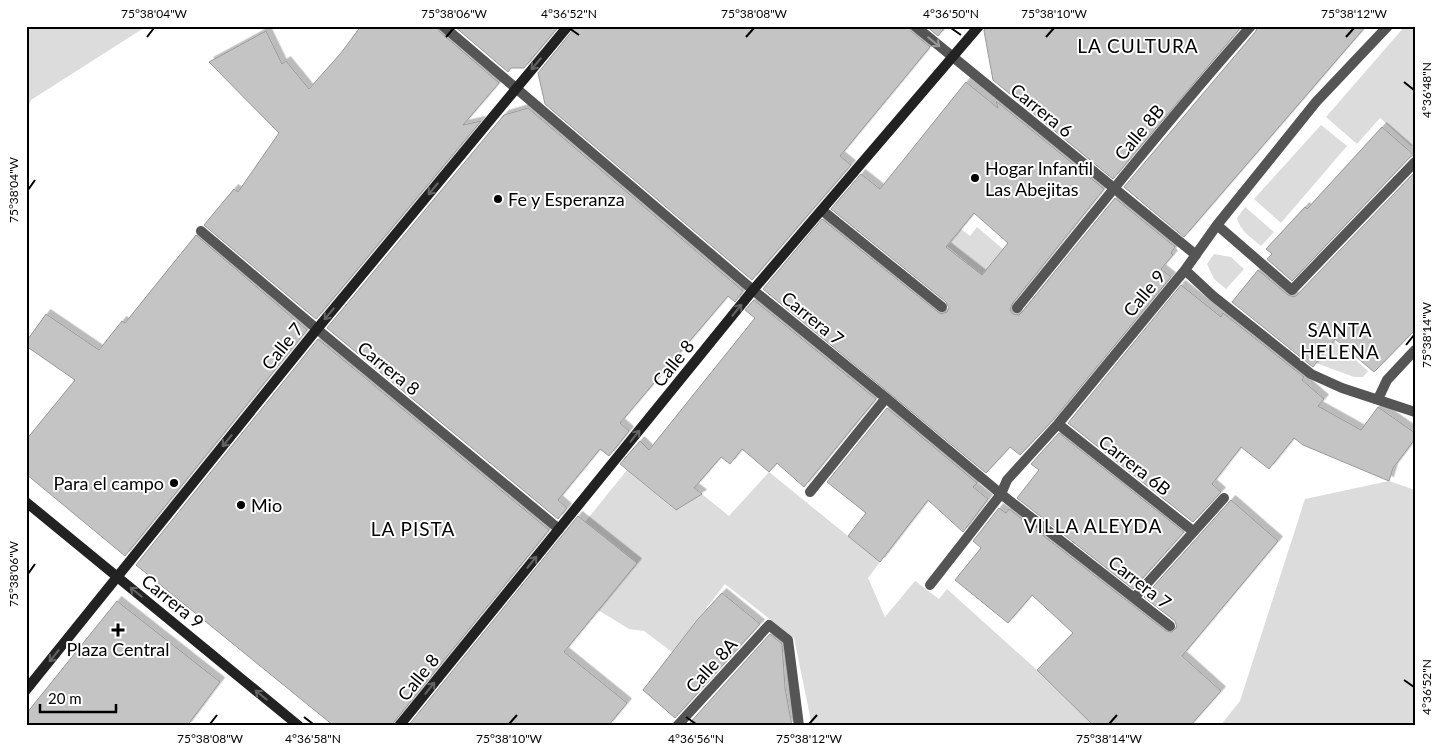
<svg xmlns="http://www.w3.org/2000/svg" width="1441" height="752" font-family="Lato,sans-serif">
  <style>
    .green { fill: #dcdcdc }
    .building { fill: #c4c4c4; stroke: #999; fill-rule: evenodd; filter: url(#shadow) }
    .lines { fill: none; stroke-linecap: round; stroke-linejoin: round }
    .street { stroke: #555; stroke-width: 10 }
    .secondary { stroke: #222; stroke-width: 10 }
    .oneway { stroke: #999 }
    .oneway2 { stroke: #646464 }
    .ticks { fill: none; stroke: #000; stroke-width: 2 }
    .poi-dot { fill: #000; stroke: #fff; stroke-width: 2 }
    .labels { text-anchor: middle; dominant-baseline: central; stroke-width: 4; stroke-linejoin: round; paint-order: stroke }
    .street-label { font-size: 18px; fill: #000; stroke: #fff }
    .poi-label { font-size: 18px; fill: #000; stroke: #fff; text-anchor: start }
    .neighbourhood-label { font-size: 19px; letter-spacing: 1px; fill: #000; stroke: #fff }
    .neatline { fill: none; stroke: #000; stroke-width: 2 }
    .ticks-label { font-size: 12px; text-anchor: middle; fill: #000 }
  </style>
  <defs>
    <filter id="shadow"><feDropShadow dx="4.5" dy="-4.5" stdDeviation="0" flood-color="#0004"/></filter>
  </defs>
  <rect width="100%" height="100%" fill="#fff"/>
  <path class="green" d="M26,26h121l-116,74 -5,12z
    M1405,26h10v119l-4,1 -31,-28 -23,26 -31,-27z
    M1321,125l26,21 -66,77 -27,-24z
    M1245,207l29,25 -13,14c-9,-8 -21,-15 -24,-28z
    M977,227l26,22 -21,26 -35,-29 14,-17 9,7z
    M1214,254l17,3 13,12 -18,20 -12,-10 -7,-15z
    M1334,341l34,30 -5,6h-9l-38,-14z
    M627,470l48,40 27,-16 27,22 40,-44 111,90 -12,16 17,39 30,-36 24,18 8,-10 90,81 57,56h-282l-18,-88 -69,-54 -53,68 -28,-21 -15,-2 -31,-19 -13,-88z
    M1389,481l26,9v236h-195l20,-25 65,-202z"/>
  <path class="building" d="M361,26h75l3,5 60,52 -36,42 18,-4 -165,198 -112,-94 30,-36 4,3 41,-59 -70,-71 57,-31 16,33 4,-3 23,28 32,-36z
    M454,26h105l-35,42h-13l-3,4z
    M575,26h333l3,5 19,16 -90,109 11,9 -99,115 -207,-176 -7,-31 35,-43z
    M926,26h20l-8,10z
    M986,26h256l-129,153 -120,-99 -9,-49z
    M1258,26h108l-182,211 -60,-50 132,-156z
    M966,82l32,26 -2,-7 108,88 -92,115 -2,6 3,4 6,1 3,-3 93,-114 60,49 -4,6 2,2 -12,14 10,8 -118,143 -33,35 -10,-8 -24,26 -223,-184 59,-70 116,93 3,2 6,-2 2,-4 -3,-6 -115,-93 30,-35 19,15zM974,213l34,30 -26,32 -36,-28z
    M528,108l215,183 -8,11 -7,-6 -108,127 9,8 -20,25 -9,-7 -42,51 9,8 -9,11 -231,-191 177,-213z
    M1382,127l32,28 -4,2 -118,124 -25,-22 5,-5 -6,-5 39,-42 2,2z
    M1415,172v158l-41,42 -39,-33 -22,28 -81,-65 26,-32 30,25 6,2 3,-2z
    M196,235l111,95 -182,226 -99,-82v-34l49,-60 -49,-34v-4l20,-28 53,36 23,-29 3,2z
    M1181,285l40,32 2,-4 81,64 -2,3 22,19 -6,7 43,24 17,-23 37,26v6l-22,29 -4,13 -86,-36 -9,-7 -25,31 -28,-22 -29,37 9,8 -28,30 -125,-99z
    M754,300l122,99 -72,88 -27,-24 -8,9 -27,-23 -12,15 -9,-7 -27,31 8,6 -26,16 -56,-46 20,-23 9,9 106,-132 -10,-8z
    M318,339l231,191 -155,192 -2,4h-58l-198,-161z
    M887,408l90,75 -4,4 15,12 -25,33 -35,-32 -48,62 -32,-26 18,-23 -39,-31z
    M1059,433l125,99 -51,57 -116,-91 22,-28 -8,-6z
    M1231,500l47,41 -96,115 39,35 -31,35h-96l-57,-56 36,-37 -41,-38 -24,28 -53,-43 26,-32 -8,-7 26,-33 7,5 3,-4 157,122 6,1 5,-5 -2,-6 -31,-24z
    M578,516l59,47 -73,89 63,51 -19,23h-200z
    M722,593l38,31 -85,94 -32,-28 55,-71z
    M117,601l103,81 -33,44h-161v-12z
    M770,634l12,10 3,44 7,38h-105z"/>
  <g class="lines">
    <path class="street" d="M443,26l310,264 133,108 115,96 169,132
      M915,26l281,229
      M823,211l119,96
      M1217,225l75,65 123,-128
      M201,231l116,98 242,200
      M1185,270l28,26 98,78 31,14 73,24
      M1017,308c77,-95 153,-190 234,-282
      M1378,399l9,-19 28,-30
      M1058,424l135,107
      M810,492l76,-94
      M930,585l71,-91 6,-14 51,-56 127,-154 32,-45 99,-123 72,-76
      M1134,598l90,-100
      M677,726l92,-101 19,15 11,86"/>
    <path class="secondary" d="M26,502l273,224
      M26,690l291,-361 251,-303
      M399,726l354,-436 226,-264"/>
  </g>
  <defs><path id="oneway-shaft" d="M-6 0H5M1.5-3L5.5 0L1.5 3" fill="none" stroke-width="1.6" stroke-linecap="round" stroke-linejoin="round" transform="scale(1.25)"/></defs>
  <use class="oneway" href="#oneway-shaft" transform="translate(934 42) rotate(39)"/>
  <g class="oneway2">
    <use href="#oneway-shaft" transform="translate(536 64) rotate(130)"/>
    <use href="#oneway-shaft" transform="translate(433 189) rotate(130)"/>
    <use href="#oneway-shaft" transform="translate(737 310) rotate(-51)"/>
    <use href="#oneway-shaft" transform="translate(329 314) rotate(130)"/>
    <use href="#oneway-shaft" transform="translate(635 436) rotate(-51)"/>
    <use href="#oneway-shaft" transform="translate(227 441) rotate(129)"/>
    <use href="#oneway-shaft" transform="translate(532 562) rotate(-51)"/>
    <use href="#oneway-shaft" transform="translate(136 592) rotate(-141)"/>
    <use href="#oneway-shaft" transform="translate(54 656) rotate(129)"/>
    <use href="#oneway-shaft" transform="translate(430 688) rotate(-51)"/>
    <use href="#oneway-shaft" transform="translate(261 695) rotate(-141)"/>
  </g>
  <path class="ticks" d="M569,28l10,7M951,28l10,7M147,37l7,-9M446,37l8,-9M746,37l8,-9M1046,37l8,-9M1346,37l8,-9M1404,82l10,8M28,190l7,-10M1406,345l8,-10M28,574l7,-10M1404,680l10,7M304,717l9,7M686,717l10,7M210,724l7,-9M509,724l8,-9M809,724l8,-9M1109,724l8,-9"/>
  <g class="poi-dot">
    <circle cx="975" cy="178" r="5"/>
    <circle cx="498" cy="199" r="5"/>
    <circle cx="174" cy="483" r="5"/>
    <circle cx="241" cy="505" r="5"/>
    <path d="M115.5 622.5h5v5h5v5h-5v5h-5v-5h-5v-5h5z"/>
  </g>
  <g class="labels">
    <g class="street-label">
      <text transform="translate(1042 110) rotate(39)">Carrera 6</text>
      <text transform="translate(1139 132) rotate(-50)">Calle 8B</text>
      <text transform="translate(1144 293) rotate(-50)">Calle 9</text>
      <text transform="translate(813 318) rotate(39)">Carrera 7</text>
      <text transform="translate(282 346) rotate(-51)">Calle 7</text>
      <text transform="translate(673 363) rotate(-51)">Calle 8</text>
      <text transform="translate(389 368) rotate(39)">Carrera 8</text>
      <text transform="translate(1135 465) rotate(38)">Carrera 6B</text>
      <text transform="translate(1140 582) rotate(38)">Carrera 7</text>
      <text transform="translate(173 601) rotate(39)">Carrera 9</text>
      <text transform="translate(711 665) rotate(-48)">Calle 8A</text>
      <text transform="translate(418 677) rotate(-51)">Calle 8</text>
    </g>
    <g class="poi-label">
      <text x="985" y="168">Hogar Infantil<tspan x="985" dy="21">Las Abejitas</tspan></text>
      <text x="508" y="199">Fe y Esperanza</text>
      <text x="164" y="483" text-anchor="end">Para el campo</text>
      <text x="251" y="505">Mio</text>
      <text x="118" y="649" text-anchor="middle">Plaza Central</text>
    </g>
    <g class="neighbourhood-label">
      <text x="1138" y="45">LA CULTURA</text>
      <text x="1340" y="329">SANTA<tspan x="1340" dy="22">HELENA</tspan></text>
      <text x="1093" y="525">VILLA ALEYDA</text>
      <text x="413" y="528">LA PISTA</text>
    </g>
  </g>
  <rect width="1441" height="752" fill="none" stroke="#ffffff" stroke-width="55"/>
  <path d="M40 704v8h76v-8" fill="none" stroke="#000000" stroke-width="2.5"/>
  <text x="48" y="704" font-size="15" fill="#000000" stroke="#ffffff" stroke-width="4" paint-order="stroke">20 m</text>
  <rect x="28" y="28" width="1386" height="696" class="neatline"/>
  <g class="ticks-label">
    <text x="154" y="18">75°38'04"W</text>
    <text x="454" y="18">75°38'06"W</text>
    <text x="569" y="18">4°36'52"N</text>
    <text x="754" y="18">75°38'08"W</text>
    <text x="951" y="18">4°36'50"N</text>
    <text x="1054" y="18">75°38'10"W</text>
    <text x="1354" y="18">75°38'12"W</text>
    <text transform="translate(1427 90) rotate(-90)" y="4">4°36'48"N</text>
    <text transform="translate(14 190) rotate(-90)" y="4">75°38'04"W</text>
    <text transform="translate(1427 335) rotate(-90)" y="4">75°38'14"W</text>
    <text transform="translate(14 574) rotate(-90)" y="4">75°38'06"W</text>
    <text transform="translate(1427 687) rotate(-90)" y="4">4°36'52"N</text>
    <text x="210" y="743">75°38'08"W</text>
    <text x="313" y="743">4°36'58"N</text>
    <text x="509" y="743">75°38'10"W</text>
    <text x="696" y="743">4°36'56"N</text>
    <text x="809" y="743">75°38'12"W</text>
    <text x="1109" y="743">75°38'14"W</text>
  </g>
</svg>
